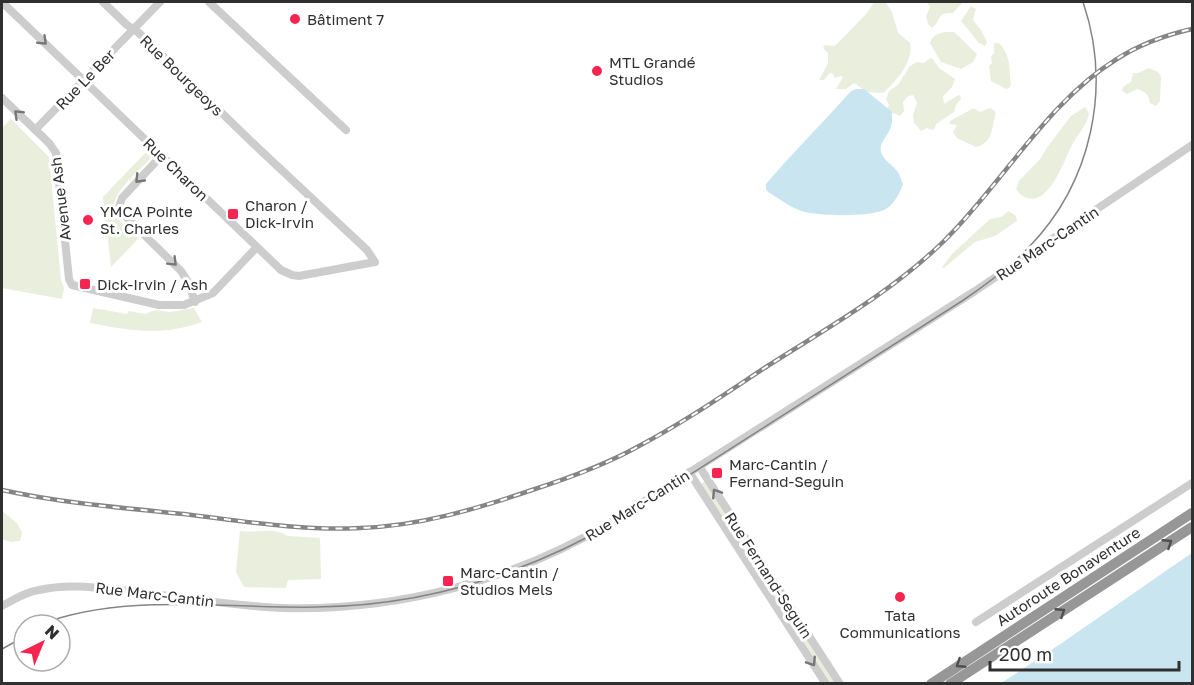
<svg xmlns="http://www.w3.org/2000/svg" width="1194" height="685" font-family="'Golos Text',sans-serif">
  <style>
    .green { fill: #e9eedd }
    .water { fill: #c8e5f0 }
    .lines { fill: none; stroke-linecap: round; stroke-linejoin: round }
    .minor { stroke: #cdcdcd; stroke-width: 8 }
    .highway { stroke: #979797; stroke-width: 10 }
    .tram { stroke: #858585; stroke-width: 1.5 }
    .rail-casing { stroke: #858585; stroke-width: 4.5 }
    .rail { stroke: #fff; stroke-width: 2; stroke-dasharray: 7; stroke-linecap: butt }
    .oneway { stroke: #777 }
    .oneway2 { stroke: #4f4f4f }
    .poi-dot { fill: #f62450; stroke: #fff; stroke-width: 2 }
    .labels { text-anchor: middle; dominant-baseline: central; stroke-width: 6; stroke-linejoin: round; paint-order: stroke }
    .poi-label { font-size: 15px; fill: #303030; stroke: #fff; text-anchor: start }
    .street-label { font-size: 15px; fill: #303030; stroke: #fff }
  </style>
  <rect width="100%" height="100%" fill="#fff"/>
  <path class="green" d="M874,2h13l-1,1 6,9 6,21 12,10c4,18 -14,39 -27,50l-16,-1 -13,-9 -8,6h-10l7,-12 -2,-1 -6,2 -3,-5h-2l-6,7h-5l9,-17v-10l-5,-5 2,-3 9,1 4,-3 29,-30z
    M927,2h36l-10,11c-17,-1 -11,7 -21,15l-4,-4 -2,-8 4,-9z
    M971,6l5,3 -3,11 8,10 6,12 -2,4 -6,-3 -18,-22z
    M954,32l23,22 -4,8 -12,7 -20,-7 -11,-19c4,-11 13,-11 24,-11z
    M994,43h5c12,12 10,26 12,42l-2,3 -3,1 -15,-8 -2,-15 3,-3 -1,-7 3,-3z
    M930,58l3,1 6,9 16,11 -3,8 -9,9 1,8 13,-8 3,-1 1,4 -5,6 -2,7 -18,12 -1,4 -2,2 -6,-2 -6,3 -7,-8 -1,-8 4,-12 -4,-8 -5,1 -5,6 1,9 -4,5 -6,-3 -3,1 -4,-5 2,-4 -3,-6 3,-8 9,-6 12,-19 7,-4 7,1z
    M1149,68l9,4 3,4 -1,25 -4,5 -6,-3c-1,-8 -5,-12 -13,-14l-10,5 -5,-3 1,-4 8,-5 2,-9h5z
    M1085,107l4,6c-1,11 -12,22 -17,32 -8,15 -22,60 -45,53 -6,-2 -8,-5 -11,-9l3,-8 22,-23 5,-9 25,-33z
    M990,108l5,3c1,7 -1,8 -2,14 -2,11 -5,19 -17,22l-19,-9 -4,-6 4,-7 -7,-1v-3l22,-12h3l5,3z
    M11,119l38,38 12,123 3,8 -2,11 -60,-11v-160z
    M145,153l6,3 -1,3c-11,12 -43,37 -35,54 5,10 16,18 24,25l-28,29 -8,-70z
    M1009,211l7,5 1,5 -22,15 -20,6 -31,26 -2,-1 10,-13 38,-35 11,-2z
    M93,308l34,6 2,-3 16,3 10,-4 15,2 24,-4 8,14c-39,14 -71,9 -112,1z
    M705,481l55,86 -4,2 -55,-85z
    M2,511l15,12 5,10 -2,8 -9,1 -9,-3z
    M240,531c15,2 34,-4 48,5l32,2 1,41 -33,1 -2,8 -42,-1 -8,-15z
    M769,581l67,102h-6l-64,-100z"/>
  <path class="water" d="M856,89h8l27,22c6,22 -13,27 -10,41 2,8 11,12 16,19 3,3 4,9 6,13 -3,9 -10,22 -19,26 -15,7 -62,6 -79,2 -13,-3 -25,-13 -37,-20l-2,-3v-5c27,-32 57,-61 85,-93z
    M1192,553v130h-191c65,-41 127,-87 191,-130z"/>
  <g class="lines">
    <path class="minor" d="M2,2l279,268 11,5 7,1 76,-14 -8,-12 -110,-103 -118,-114 -12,-8 -24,-23
      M209,2l137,128
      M2,98l47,45 7,10 13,126 3,6 87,20h25l29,-12 44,-46
      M35,130l125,-128
      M162,155l-40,43 -3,9 6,9 56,55 7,11 7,20
      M699,466l141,218
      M689,472l137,212
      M2,606c11,-6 23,-14 37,-16 31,-7 60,-2 90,1 52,6 103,15 154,17 115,3 229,-27 327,-85l365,-232 217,-146
      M976,622l216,-139"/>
    <path class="highway" d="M931,684l261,-171
      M950,684l242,-157"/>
    <path class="tram" d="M39,625c83,-33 189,-16 278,-18 108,-1 209,-33 302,-87l343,-219c24,-16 47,-33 67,-54 63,-65 83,-160 54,-245
      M2,649l22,-12"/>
    <g class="rail-casing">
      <path id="rail" d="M2,490c59,13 121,18 182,24 58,7 117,17 176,14 60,-2 116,-19 172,-38 37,-12 73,-25 107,-44 44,-23 86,-52 127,-79 61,-39 126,-75 178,-126 58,-57 104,-140 173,-182 23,-15 49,-24 75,-30"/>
    </g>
    <use href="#rail" class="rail"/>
  </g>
  <defs><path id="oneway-chevron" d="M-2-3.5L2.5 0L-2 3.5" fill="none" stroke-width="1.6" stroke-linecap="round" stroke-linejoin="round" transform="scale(1.5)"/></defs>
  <g class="oneway">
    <use href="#oneway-chevron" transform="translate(43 41) rotate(44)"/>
    <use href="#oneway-chevron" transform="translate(18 114) rotate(-136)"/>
    <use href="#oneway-chevron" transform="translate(139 179) rotate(134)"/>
    <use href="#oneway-chevron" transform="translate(173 262) rotate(45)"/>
    <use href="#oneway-chevron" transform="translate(716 493) rotate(-123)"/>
    <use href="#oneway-chevron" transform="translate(812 662) rotate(57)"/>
  </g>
  <g class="oneway2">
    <use href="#oneway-chevron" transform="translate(1168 543) rotate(-33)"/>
    <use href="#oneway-chevron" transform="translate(1061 612) rotate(-33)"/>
    <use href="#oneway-chevron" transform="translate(960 664) rotate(147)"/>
  </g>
  <g class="poi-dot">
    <circle cx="295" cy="19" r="6"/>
    <circle cx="597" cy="71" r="6"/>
    <rect x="227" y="208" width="12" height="12" rx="3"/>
    <circle cx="88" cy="220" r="6"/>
    <rect x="79" y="278" width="12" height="12" rx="3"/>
    <rect x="711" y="467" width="12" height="12" rx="3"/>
    <rect x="442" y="575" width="12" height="12" rx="3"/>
    <circle cx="900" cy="597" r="6"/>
  </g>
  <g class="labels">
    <g class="poi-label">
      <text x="307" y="19">Bâtiment 7</text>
      <text x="609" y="62">MTL Grandé<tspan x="609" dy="17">Studios</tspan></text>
      <text x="245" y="205">Charon /<tspan x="245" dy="17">Dick-Irvin</tspan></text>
      <text x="100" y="211">YMCA Pointe<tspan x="100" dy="17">St. Charles</tspan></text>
      <text x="97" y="284">Dick-Irvin / Ash</text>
      <text x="729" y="464">Marc-Cantin /<tspan x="729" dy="17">Fernand-Seguin</tspan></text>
      <text x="460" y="572">Marc-Cantin /<tspan x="460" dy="17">Studios Mels</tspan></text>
      <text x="900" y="615" text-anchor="middle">Tata<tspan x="900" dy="17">Communications</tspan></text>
    </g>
    <g class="street-label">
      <text transform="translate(182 75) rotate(44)">Rue Bourgeoys</text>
      <text transform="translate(85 79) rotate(-46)">Rue Le Ber</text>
      <text transform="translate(176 169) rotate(44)">Rue Charon</text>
      <text transform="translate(60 199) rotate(-97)">Avenue Ash</text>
      <text transform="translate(1047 243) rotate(-34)">Rue Marc-Cantin</text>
      <text transform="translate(637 505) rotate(-32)">Rue Marc-Cantin</text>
      <text transform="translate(769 575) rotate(57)">Rue Fernand-Seguin</text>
      <text transform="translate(1068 576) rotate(-33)">Autoroute Bonaventure</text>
      <text transform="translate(155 594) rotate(7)">Rue Marc-Cantin</text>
    </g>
  </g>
  <rect width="1194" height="685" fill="none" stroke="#303030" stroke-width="6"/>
  <g transform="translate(42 643) rotate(43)"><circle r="28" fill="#ffffff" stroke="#acacac" stroke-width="1.5"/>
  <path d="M0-4.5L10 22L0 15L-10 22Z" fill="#f62450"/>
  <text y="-9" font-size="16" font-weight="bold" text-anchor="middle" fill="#303030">N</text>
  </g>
  <path d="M990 661v9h189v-9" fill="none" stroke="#303030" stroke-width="3"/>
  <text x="999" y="661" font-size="18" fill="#303030" stroke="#ffffff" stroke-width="4.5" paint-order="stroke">200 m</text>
</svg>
